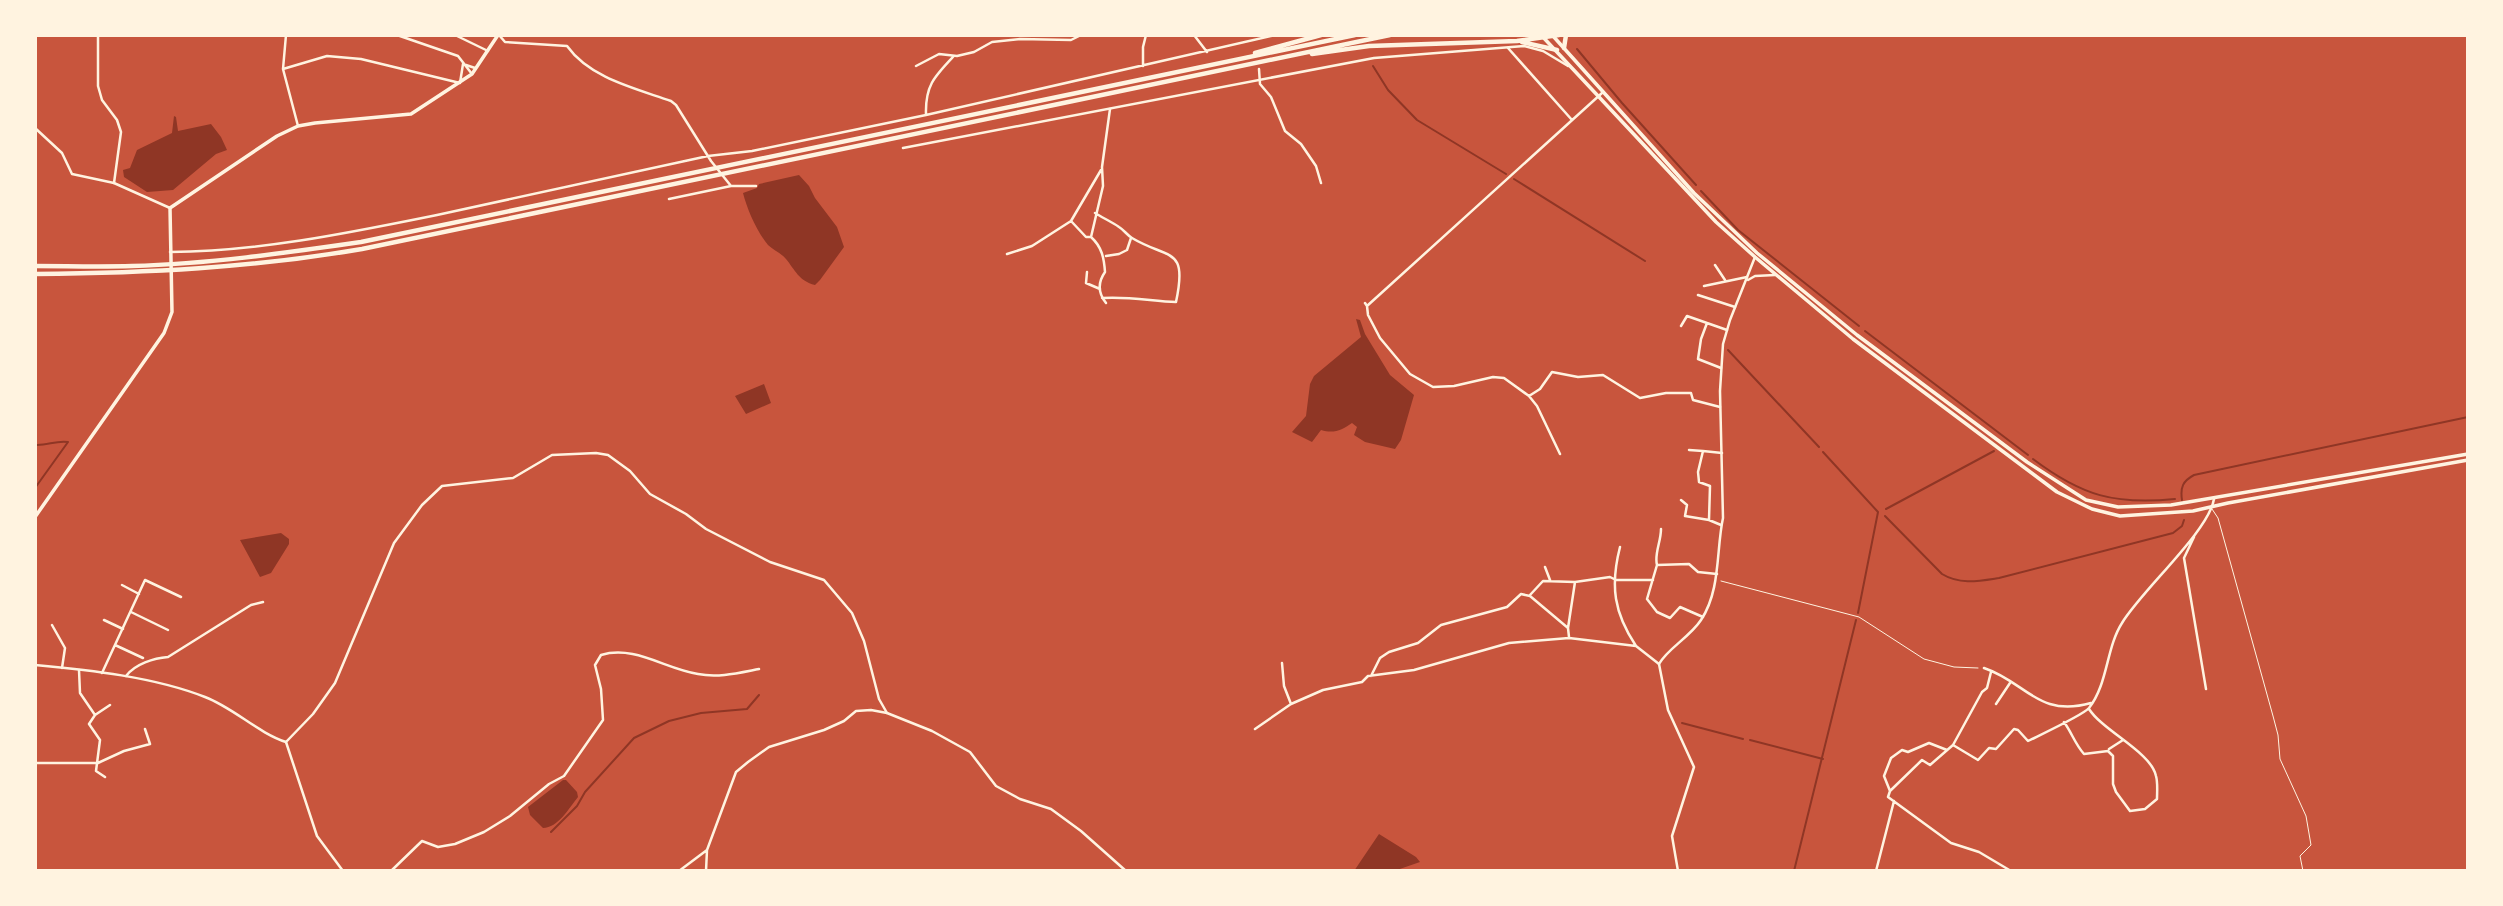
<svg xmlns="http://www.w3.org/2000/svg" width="2503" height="906" font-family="'Fira Sans Condensed',sans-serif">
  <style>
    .water { fill: #8f3625 }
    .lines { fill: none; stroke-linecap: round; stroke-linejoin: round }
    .stream { stroke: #8f3625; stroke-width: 2 }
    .path { stroke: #fff3e0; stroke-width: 1 }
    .service { stroke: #fff3e0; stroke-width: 1 }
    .minor { stroke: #fff3e0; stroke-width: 2.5 }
    .tertiary { stroke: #fff3e0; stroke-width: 2.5 }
    .secondary { stroke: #fff3e0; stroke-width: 3.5 }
    .primary { stroke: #fff3e0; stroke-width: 3.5 }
    .trunk { stroke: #fff3e0; stroke-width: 4.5 }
  </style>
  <rect width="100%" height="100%" fill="#c8553d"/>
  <path class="water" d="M174,116l2,1 2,14 33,-7 10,13 6,13 -11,4 -43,36 -26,2 -23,-15 -1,-7 7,-2 7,-18 35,-17z
    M799,175l10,11 6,12 22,29 7,20 -24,33 -5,5c-16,-4 -20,-15 -29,-26 -5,-6 -13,-9 -18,-14 -11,-13 -21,-36 -25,-52l14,-5 2,-4z
    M1356,319l4,1 5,14 25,41 24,20 -13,45 -6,9 -30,-7 -11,-7 3,-8 -5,-4c-10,7 -18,11 -31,7l-9,12 -20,-10 14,-16 4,-32 4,-8 47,-39z
    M764,384l7,19 -25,11 -11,-18z
    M281,533l8,6v5l-18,29 -11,4 -20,-37z
    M563,780h3l11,12 1,5c-9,11 -20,31 -35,31l-13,-13 -2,-8z
    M1379,834l37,23 4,5 -26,9h-40z"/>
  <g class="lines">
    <path class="stream" d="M1577,49l45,54 74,82
      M1373,66l15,24 29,30 89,54
      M1514,179l131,82
      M1701,191l37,39 121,96
      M1865,331l163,124
      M1728,350l91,97
      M35,445c12,1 21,-5 33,-3l-33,46
      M1823,452l55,60 -20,101
      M2033,459c49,37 82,46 142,40
      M2182,500c-2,-13 1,-19 12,-25l274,-58
      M1886,509l108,-58
      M1885,516l57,58c18,11 37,7 57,4l174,-45 9,-7 2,-6
      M1682,723l61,16
      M1750,740l73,19
      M551,832l26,-26 8,-14 49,-54 35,-17 32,-8 46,-4 12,-14
      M1794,871l62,-251"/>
    <path class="path" d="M1721,581l138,36 65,42 30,8 24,1"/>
    <path class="service" d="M2212,509l6,9 55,198 5,19 2,24 26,57 5,29 -11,11 3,15"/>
    <path class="minor" d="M286,35l-3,34 15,57
      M397,35l61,21 14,18
      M455,35l33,16
      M499,35l6,7 62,4c23,32 67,42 104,55l5,4 35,56 20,25 -62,13
      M1194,35l13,17
      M1508,48l64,72
      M916,66l23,-12 18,2 17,-4 18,-10 28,-3 51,1 10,-5
      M1143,66v-19l3,-12
      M283,69l44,-13 34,3 99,24 3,-19 12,4
      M1259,69l1,15 11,13 14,34 16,13 15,22 5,17
      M926,115c-1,-29 8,-38 27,-58
      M35,128l27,25 10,21 42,9
      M731,186h25
      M1095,213c8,5 17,9 24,14 5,3 8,8 13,11 37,22 56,8 44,64 -24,-1 -49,-6 -74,-4
      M1071,221l30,-51
      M170,252c92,-1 178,-19 267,-37 91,-19 181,-39 271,-59l44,-5 174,-36 349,-80
      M1007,254l25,-8 39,-25 15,16h5
      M1106,256l13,-2 8,-4 4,-12
      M1715,265l10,15
      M1087,272l-1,11 14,6
      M1704,286l43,-9
      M1698,295l37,12
      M1106,303c-8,-10 -8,-21 -1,-31 -1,-14 -3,-25 -14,-35l12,-51 -1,-19 8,-58
      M1365,303l2,3 1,9 12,23 30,36 23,13 21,-1 39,-9 11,1 25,18 8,10 23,48
      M1367,306l235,-213
      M1707,323l-6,16 -3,20 23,9
      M1681,326l6,-10 40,14
      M1529,396l11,-7 12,-17 26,5 25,-2 37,23 26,-5h25l2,7 27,7
      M1689,450l14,1
      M1681,500l6,5 -2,11 24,4 12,5
      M1709,520l1,-34 -11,-4 -1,-10 5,-21 19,2
      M1661,529c0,13 -7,25 -4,36l32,-1 9,8 19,2
      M2194,537l-10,21 22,131
      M1620,547c-10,39 -6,66 16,99
      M1657,565l-10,34 10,13 13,6 10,-11 23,10
      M1545,567l5,13
      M122,585l17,9
      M1530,595l13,-14 32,1 35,-5 6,3h37
      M131,612l37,18
      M104,620l19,9
      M52,625l13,23 -3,20
      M1569,637l-1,-9 7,-46
      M115,645l28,13
      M1282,663l2,23 7,18
      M1984,668c42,14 54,50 107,35
      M79,670l1,23 15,22 -6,9 11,16 -4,31 9,6
      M102,673l43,-93 36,17
      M126,676c9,-12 28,-18 42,-19l83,-52 12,-3
      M1371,676l9,-18 9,-6 29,-9 23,-18 66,-18 14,-13 9,2 38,32
      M1996,704l14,-21
      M95,715l15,-10
      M2064,722c8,11 11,22 20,32l24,-3 5,5v28l3,8 14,19 15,-2 12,-10c0,-7 1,-16 -1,-23 -5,-24 -53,-45 -67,-67
      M1255,729l36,-25 32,-14 39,-8 6,-6 46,-6 95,-27 60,-5 67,8 23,18
      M286,742l31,94 26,35
      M1953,745l29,-53 5,-4 4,-16
      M2109,749l14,-9
      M35,763h63l26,-12 26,-7 -5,-15
      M1890,791l-6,-15 7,-18 11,-8 6,2 21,-9 18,7
      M707,850l29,-78 12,-10 21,-15 55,-17 20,-9 12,-10 15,-1 16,3
      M391,871l31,-30 16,6 17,-3 29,-12 26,-16 39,-32 15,-8 39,-56 -2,-31 -6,-24 6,-10c34,-10 64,14 97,19 20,4 40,-1 61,-5
      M679,871l28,-21 -1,21
      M1876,871l18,-70
      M2011,871l-32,-19 -28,-9 -63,-46 2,-6 32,-31 8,5 23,-20 25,15 11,-12 7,1 18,-20 4,1 10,11c12,-6 55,-26 61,-33 19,-24 17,-60 33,-85 19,-32 87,-92 92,-124"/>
    <path class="tertiary" d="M98,35v51l4,14 15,20 4,12 -7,51 56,25
      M903,148l471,-90 150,-12 19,5 25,15
      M1748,280l7,-4 20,-1
      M35,665c55,5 119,12 170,32 29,11 53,36 81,45l27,-28 22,-31 59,-140 28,-38 20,-19 71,-8 39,-23 44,-2 12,2 22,16 20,23 36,20 20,15 64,33 54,18 28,33 12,28 15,58 8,14 45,18 38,21 26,34 24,13 31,10 30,22 45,40
      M1678,871l-6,-35 22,-69 -26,-57 -9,-46c8,-15 31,-27 42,-44 20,-30 15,-70 22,-102l-3,-127 3,-47 7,-24 25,-63"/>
    <path class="secondary" d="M35,517l129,-184 8,-21 -2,-104 107,-72 21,-10 17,-3 96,-9 61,-40 26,-39
      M35,870v1"/>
    <path class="primary" d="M1541,35l175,187 39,35 98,82 204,153 35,17 28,7 73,-5 35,-8 240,-43
      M1553,36l141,157 63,60 100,82 170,127 59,38 32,7 53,-2 297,-51"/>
    <path class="trunk" d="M1522,42l35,8
      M1564,48l2,-13
      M1255,53l66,-18
      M1312,54l57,-8 148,-5 42,-6
      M35,266c32,0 64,1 97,0 76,-2 153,-13 229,-24l994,-207
      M35,274c112,-1 216,-6 327,-25l1028,-214"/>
  </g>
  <rect width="2503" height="906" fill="none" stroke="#fff3e0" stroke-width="74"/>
</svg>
